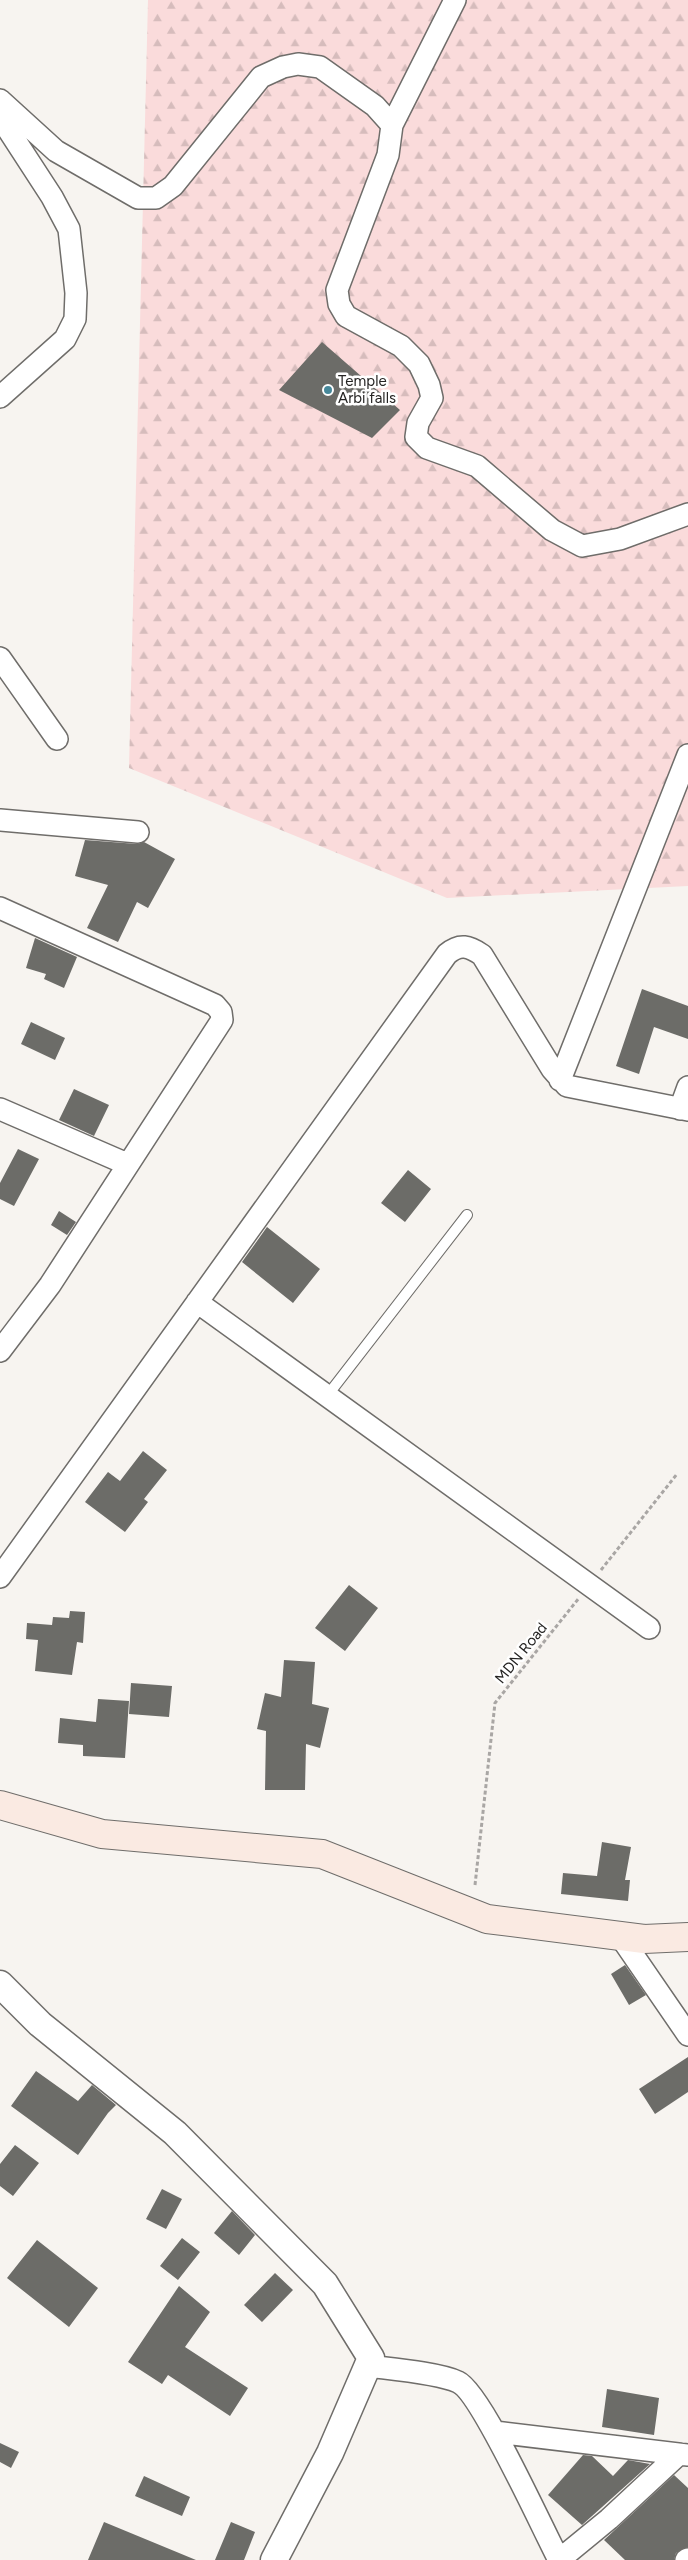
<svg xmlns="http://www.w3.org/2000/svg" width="688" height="2560" font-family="Figtree,sans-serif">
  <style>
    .forest { fill: url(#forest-firs) }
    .building { fill: #6c6c68 }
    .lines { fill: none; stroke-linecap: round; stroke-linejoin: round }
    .service-casing { stroke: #6f6d6a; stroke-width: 12 }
    .minor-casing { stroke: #6f6d6a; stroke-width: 24 }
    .tertiary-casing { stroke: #6f6d6a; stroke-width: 29 }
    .secondary-casing { stroke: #6f6d6a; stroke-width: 30 }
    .path { stroke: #a9a6a4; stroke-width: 3; stroke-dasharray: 4 2.5; stroke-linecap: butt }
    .service { stroke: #fff; stroke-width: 10 }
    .minor { stroke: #fff; stroke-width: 21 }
    .tertiary { stroke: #fff; stroke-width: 26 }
    .secondary { stroke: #faeae2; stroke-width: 28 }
    .poi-dot { fill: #47889a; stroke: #fff; stroke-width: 2 }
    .labels { text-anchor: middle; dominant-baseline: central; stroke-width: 5; stroke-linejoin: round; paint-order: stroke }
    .poi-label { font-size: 15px; fill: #252423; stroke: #fff; text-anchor: start }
    .street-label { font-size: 15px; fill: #252423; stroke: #fff }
  </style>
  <defs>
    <pattern id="forest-firs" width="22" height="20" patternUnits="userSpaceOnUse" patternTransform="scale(1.25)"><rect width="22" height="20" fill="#fadbdb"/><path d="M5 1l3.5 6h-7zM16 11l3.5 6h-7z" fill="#d6bcbc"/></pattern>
  </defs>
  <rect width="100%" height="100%" fill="#f7f4f0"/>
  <path class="forest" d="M148,0h540v886l-241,12 -318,-130z"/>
  <path class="building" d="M322,342l78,68 -28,28 -93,-48z
    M85,840l52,4 7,-2 31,17 -27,49 -11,-6 -19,40 -31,-14 21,-43 -33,-9z
    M35,938l42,19 -13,31 -20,-9 2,-5 -20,-6z
    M642,989l46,17v33l-34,-12 -15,47 -23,-8z
    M31,1022l34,16 -10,22 -34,-16z
    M74,1089l35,16 -15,31 -35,-16z
    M18,1149l21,10 -25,47 -14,-7v-16z
    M408,1170l23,19 -26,33 -24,-19z
    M59,1211l17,11 -9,13 -16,-10z
    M267,1227l53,42 -27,34 -51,-41z
    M143,1451l24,19 -23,29 4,3 -23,30 -40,-30 23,-30 12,9z
    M349,1585l29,23 -33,43 -30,-23z
    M70,1611l15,1 -2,31 -6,-1 -5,33 -37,-4 3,-31 -12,-1 1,-16 25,2 1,-8 16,1z
    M284,1660l31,2 -3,42 17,4 -9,40 -14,-4 -1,46h-40l1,-59 -9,-2 8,-36 16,4z
    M131,1683l41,3 -3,31 -40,-3z
    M98,1699l31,2 -4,57 -42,-2v-11l-25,-2 2,-25 36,4z
    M602,1842l29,5 -6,33h5l-2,21 -67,-7 2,-21 34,3z
    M625,1965l21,30 -17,10 -18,-31z
    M688,2057v35l-33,22 -16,-25z
    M36,2071l42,30 14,-16 24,20 -8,8 -30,42 -67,-49z
    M15,2145l24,18 -26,33 -13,-10v-22z
    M162,2189l20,10 -16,30 -20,-10z
    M232,2211l23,24 -16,20 -25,-22z
    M182,2238l18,14 -22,28 -18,-14z
    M37,2240l61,48 -29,39 -62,-49z
    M275,2273l18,17 -31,32 -18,-17z
    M179,2286l31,26 -25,35 63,41 -18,28 -62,-41 -6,9 -34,-22z
    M607,2389l52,9 -5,37 -52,-8z
    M0,2443l19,9 -8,16 -11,-6z
    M583,2455l9,1 21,20 15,-16 22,4 -68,61 -34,-30z
    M674,2475l14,13v59l-12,6 -2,7h-49l-21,-20z
    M144,2476l46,21 -8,19 -47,-20z
    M104,2522l92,38h-108z
    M231,2522l24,10 -11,28h-29z"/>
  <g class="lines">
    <g class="service-casing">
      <path id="service" d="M327,1396l140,-181"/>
    </g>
    <g class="minor-casing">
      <path id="minor" d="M0,100l56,51 82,47h18l17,-12 88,-109 22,-10 15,-3 22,3 55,39 17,19 -4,30 -51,135 2,14 7,12 55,30 18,18 10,21 3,13 -14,25 -2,14 11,11 50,18 75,64 30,16 38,-7 68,-25
        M0,117l52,80 17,32 7,64 -1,26 -10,20 -65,58
        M392,125l63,-125
        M0,658l57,81
        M0,820l138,12
        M0,908l215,97 6,7 1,8 -172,265 -50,66
        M560,1080l128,-325
        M0,1109l127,55
        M680,1109l8,-22
        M197,1302l452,326
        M0,1577l447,-623c13,-11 22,-8 35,1l70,114 15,17 121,24
        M620,1936l68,99
        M368,2366c23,3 71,7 90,16 23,10 85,148 101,178
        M495,2432l193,23
        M559,2560l50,-41 70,-65
        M686,2560l2,-1"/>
    </g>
    <g class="tertiary-casing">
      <path id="tertiary" d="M0,1984l40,40 135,109 150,151 46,74 -41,95 -56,107"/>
    </g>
    <g class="secondary-casing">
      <path id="secondary" d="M0,1805l102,29 220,20 165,65 157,20 44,-2"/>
    </g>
    <path class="path" d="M601,1570l76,-96
      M475,1885l20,-182 84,-105"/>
    <use href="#service" class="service"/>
    <use href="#minor" class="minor"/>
    <use href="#tertiary" class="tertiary"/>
    <use href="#secondary" class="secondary"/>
  </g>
  <circle class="poi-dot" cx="328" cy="390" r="5"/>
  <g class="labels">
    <g class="poi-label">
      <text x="338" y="381">Temple<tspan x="338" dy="17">Arbi falls</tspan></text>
    </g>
    <g class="street-label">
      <text transform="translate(521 1653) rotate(-51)">MDN Road</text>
    </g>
  </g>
</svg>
